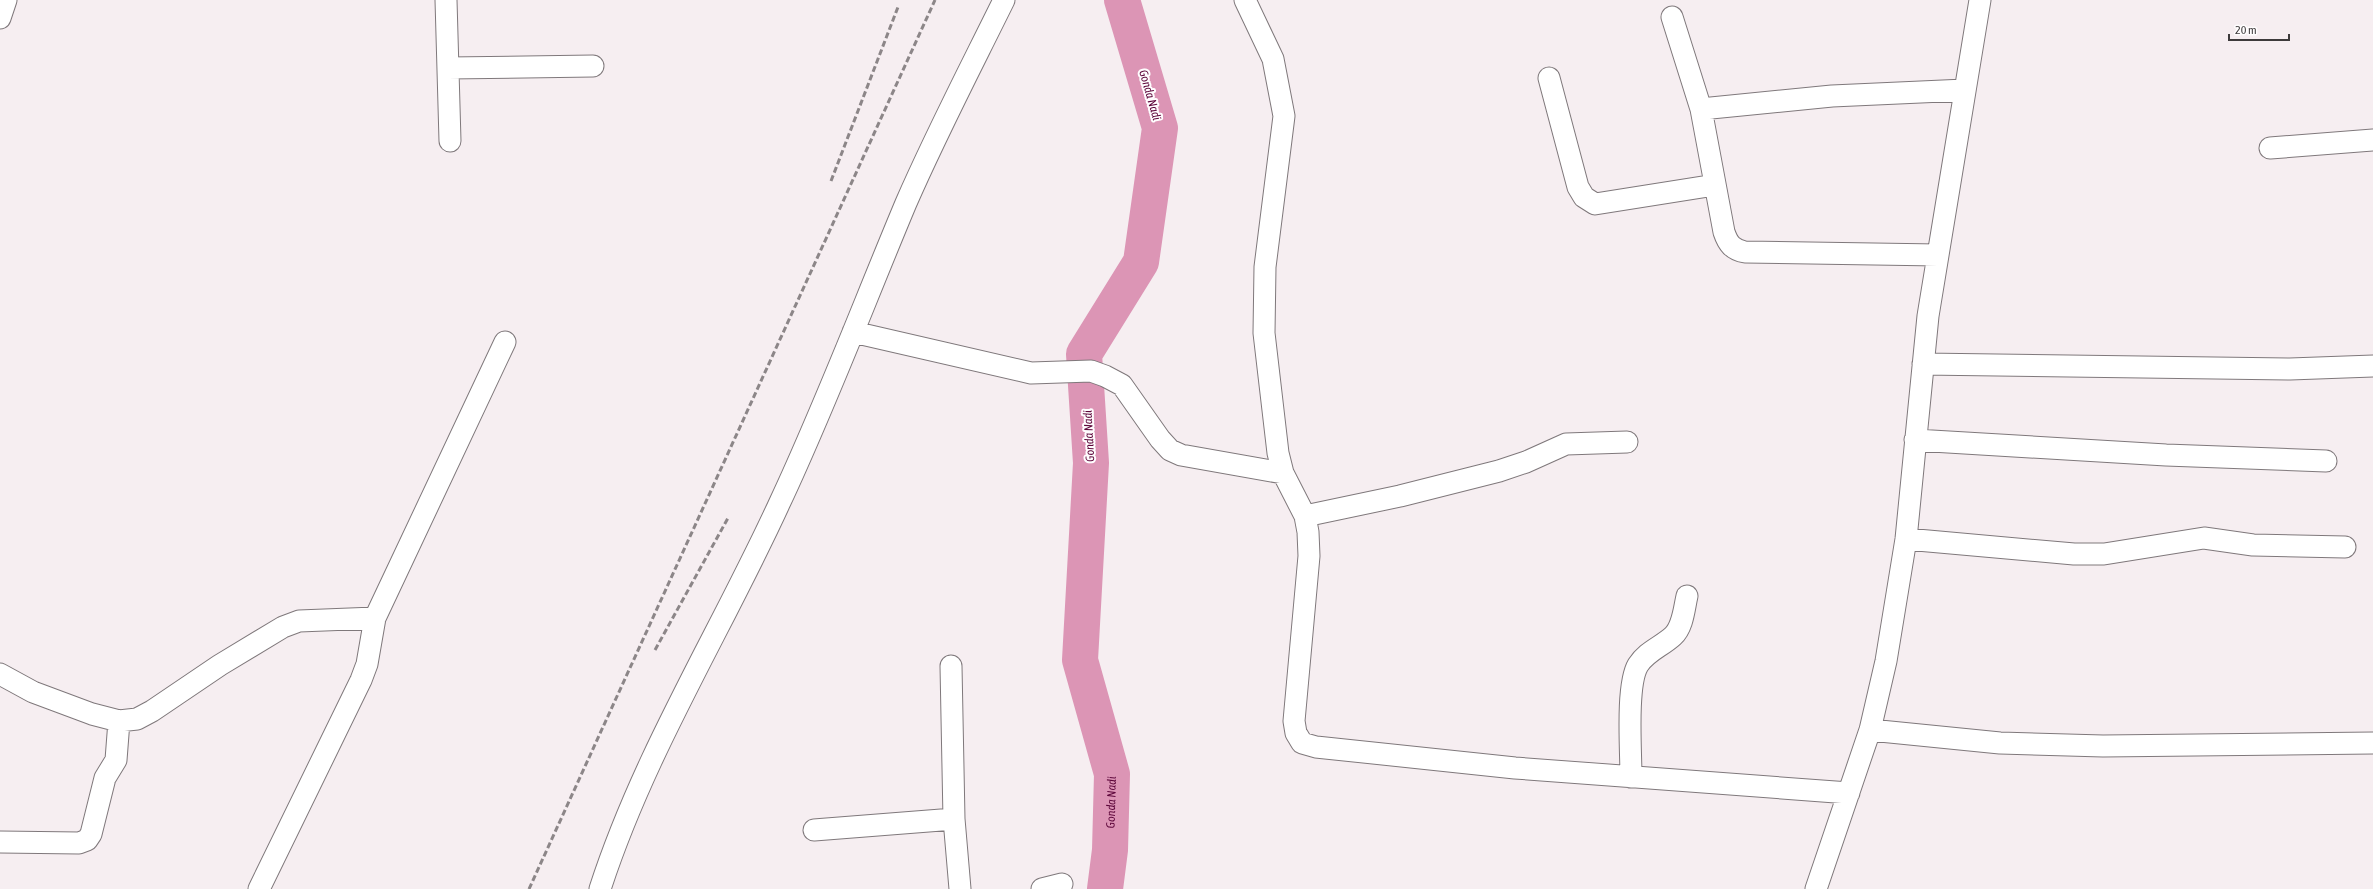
<svg xmlns="http://www.w3.org/2000/svg" width="2373" height="889" font-family="'Asap Condensed',sans-serif">
  <style>
    .lines { fill: none; stroke-linecap: round; stroke-linejoin: round }
    .river { stroke: #dc95b5; stroke-width: 36 }
    .street-casing { stroke: #7f787b; stroke-width: 23 }
    .street { stroke: #fff; stroke-width: 21 }
    .rail { stroke: #8c8688; stroke-width: 3; stroke-dasharray: 6 3; stroke-linecap: butt }
    .labels { text-anchor: middle; dominant-baseline: central; stroke-width: 4; stroke-linejoin: round; paint-order: stroke }
    .water-label { font-size: 12px; font-style: italic; fill: #5d063a; stroke: #fffdfe }
  </style>
  <rect width="100%" height="100%" fill="#f6eef1"/>
  <g class="lines">
    <path class="river" id="s1" d="M1105,889l5,-39 2,-76 -32,-114 11,-197 -7,-109 57,-92 19,-134 -38,-128"/>
    <g class="street-casing">
      <path id="street" d="M446,0l4,141
        M1245,0l28,59 11,57 -19,151 -1,66 14,120 5,20 22,43 3,16 1,24 -15,165 2,12 6,10 14,4 199,21 334,25
        M1672,17l29,92 23,123c4,12 9,18 21,20l193,3
        M0,18l6,-18
        M448,68l145,-2
        M1549,78l29,109 6,10 11,7 120,-19
        M1701,109l131,-13 133,-6
        M2270,148l103,-8
        M853,332l178,41 60,-2 14,5 17,9 38,54 10,11 11,5 102,18
        M1923,364l367,5 83,-3
        M1915,440l251,15 160,6
        M1305,516l95,-20 99,-25 27,-9 40,-18 61,-2
        M1906,539l168,15h30l100,-16 49,7 92,2
        M951,666l3,153 6,70
        M0,674l33,18 59,22 27,7 18,-2 15,-8 68,-46 63,-38 16,-6 76,-3
        M1870,730l130,13 103,3 270,-3
        M1631,777c0,-25 -5,-92 7,-112 9,-14 23,-18 35,-29 10,-9 11,-27 14,-40
        M814,830l140,-11
        M0,842l79,1 8,-3 4,-6 14,-56 11,-18 3,-39
        M259,889l102,-209 6,-16 8,-46 130,-276
        M600,889c44,-136 121,-258 180,-387 46,-98 84,-199 126,-299 30,-69 65,-136 98,-203
        M1042,889l20,-5
        M1816,889l54,-159 16,-69 20,-122 22,-223 52,-316"/>
    </g>
    <use href="#street" class="street"/>
    <path class="rail" d="M831,181l67,-174
      M655,650l73,-132
      M529,889l406,-889"/>
  </g>
  <g class="labels">
    <g class="water-label">
      <text transform="translate(1150 95) rotate(74)">Gonda Nadi</text>
      <text transform="translate(1089 436) rotate(-93)">Gonda Nadi</text>
      <text stroke="none"><textPath href="#s1" startOffset="87">Gonda Nadi</textPath></text>
    </g>
  </g>
  <path d="M2229 34v6h60v-6" fill="none" stroke="#3d3a3b" stroke-width="2"/>
  <text x="2235" y="34" font-size="12" fill="#3d3a3b" stroke="#fffdfe" stroke-width="3" paint-order="stroke">20 m</text>
</svg>
